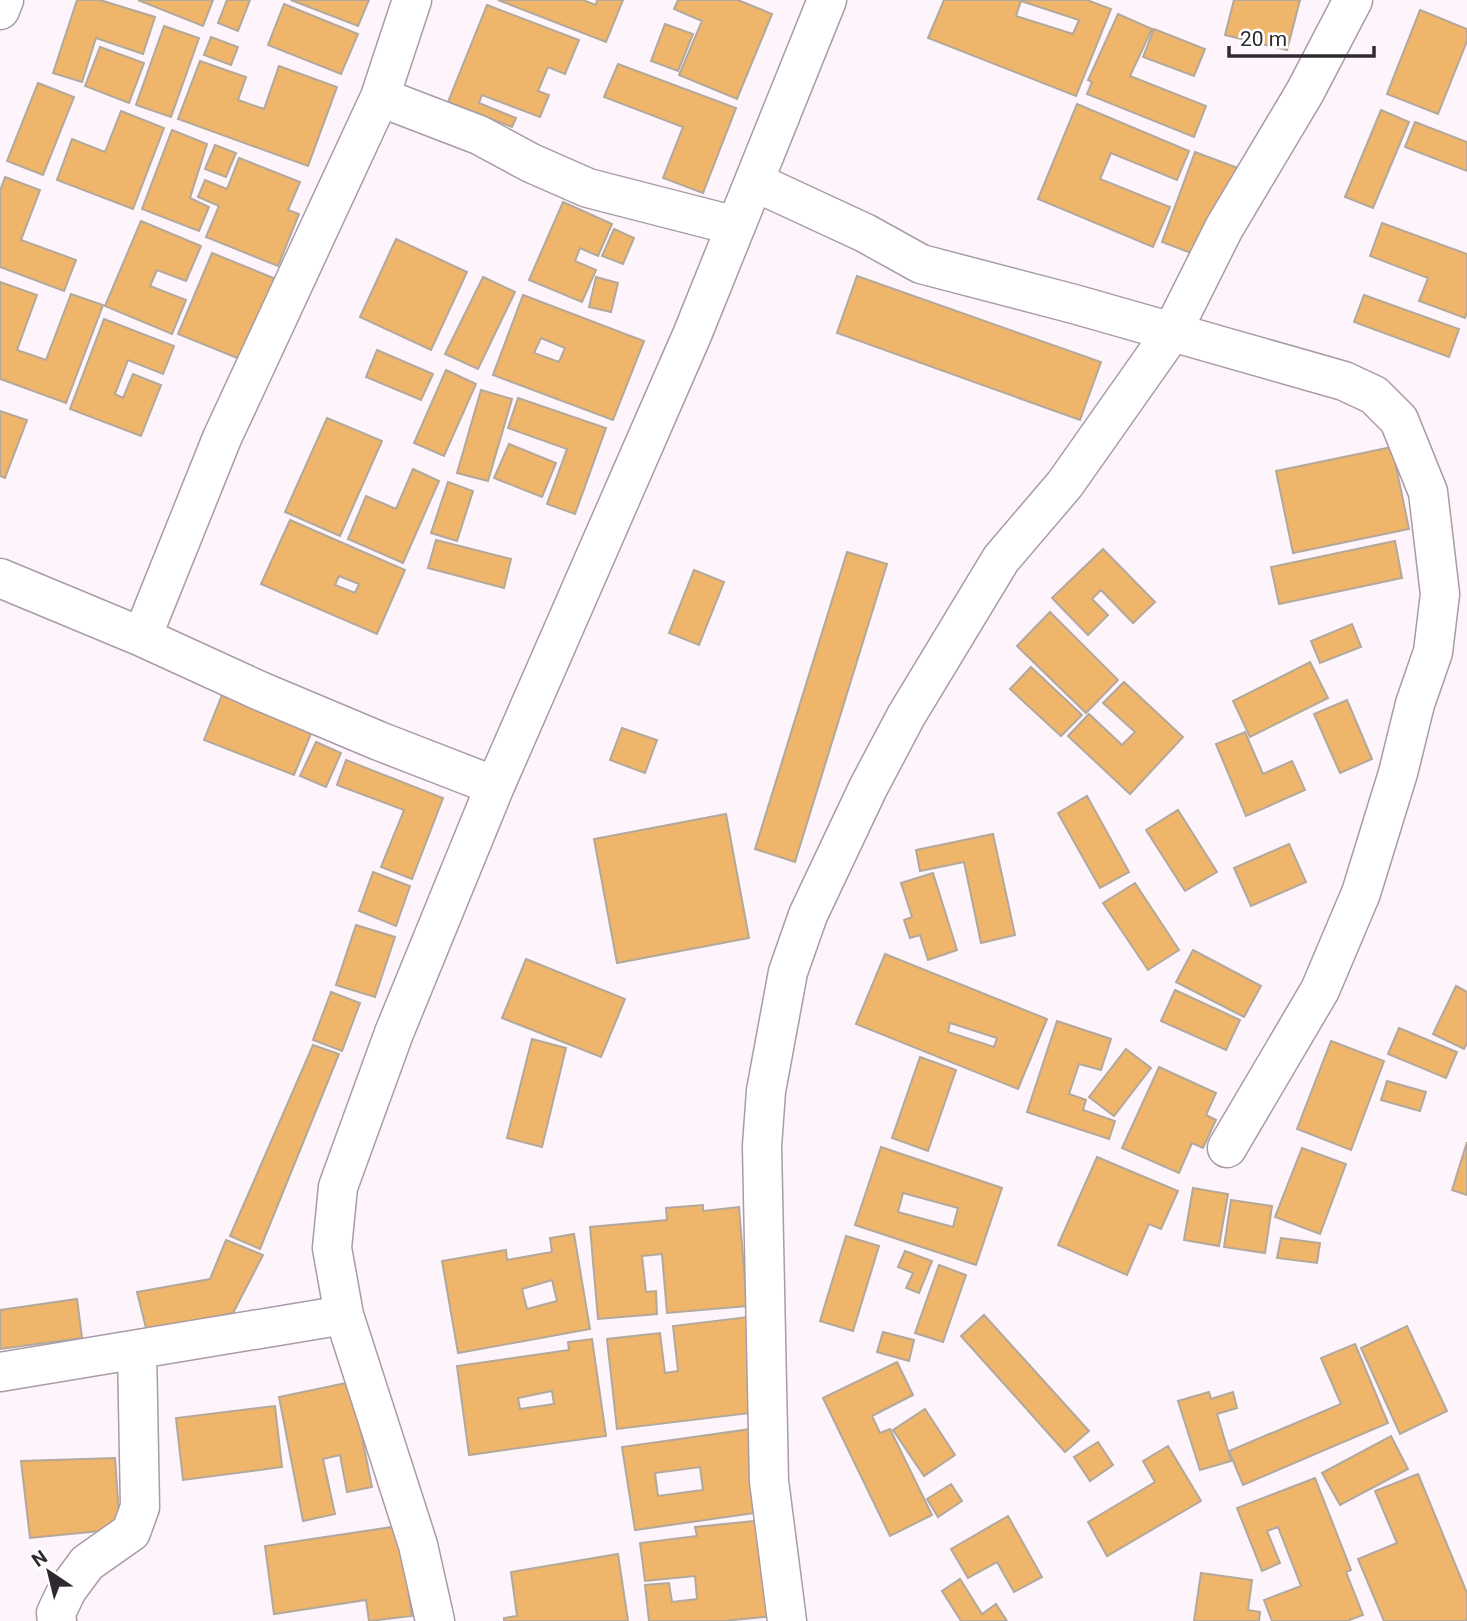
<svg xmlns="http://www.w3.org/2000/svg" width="1467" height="1621" font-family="Roboto,sans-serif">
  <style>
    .building { fill: #eeb56b; stroke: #b4a89a; stroke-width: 2; fill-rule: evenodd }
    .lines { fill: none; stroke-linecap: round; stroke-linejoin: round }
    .minor-casing { stroke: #a99ba8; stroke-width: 41 }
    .minor { stroke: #fff; stroke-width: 38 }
  </style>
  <rect width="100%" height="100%" fill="#fdf4fc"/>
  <path class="building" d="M77,0h23l55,17 -12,37 -47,-16 -14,44 -29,-9z
    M138,0h75l-10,26z
    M227,0h23l-12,31 -20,-8z
    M291,0h78l-11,26z
    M498,0h85l13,5 1,-5h26l-17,42z
    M678,0h60l34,14 -35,85 -58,-24 23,-54 -28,-12z
    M944,0h143l24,9 -35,87 -148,-58zM1021,1l58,19 -6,14 -57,-18z
    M1234,0h66l-13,50 -62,-15z
    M284,4l74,30 -17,40 -73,-29z
    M487,5l92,35 -14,34 -17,-7 -10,24 11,4 -9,22 -58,-22 -3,8 37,15 -4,9 -64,-25z
    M1420,10l47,19v12l-29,73 -51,-20z
    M1118,14l34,15 -22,47 76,30 -12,31 -107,-43 5,-12 -4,-2z
    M665,24l28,10 -15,37 -27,-10z
    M164,26l35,12 -28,79 -35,-12z
    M1154,29l51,20 -11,27 -51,-19z
    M211,37l27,10 -7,18 -27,-10z
    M100,47l44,16 -15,40 -44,-17z
    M200,61l46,16 -8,23 26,9 15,-43 58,21 -29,79 -130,-47z
    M618,64l118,44 -33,85 -40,-15 20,-51 -79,-30z
    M38,83l36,14 -31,78 -36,-14z
    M1077,104l112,47 -12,29 -66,-27 -11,26 70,28 -17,40 -115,-48z
    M1381,110l28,12 -36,86 -28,-11z
    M121,111l43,17 -31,81 -76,-29 15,-41 33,13z
    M1415,122l52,20v29l-62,-24z
    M172,130l35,14 -17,54 19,9 -10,24 -57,-22z
    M215,145l21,8 -10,24 -21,-8z
    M1195,152l43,16 -34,90 -42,-16z
    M239,158l61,24 -12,28 11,4 -21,52 -72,-29 13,-31 -21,-9 7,-17 22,9z
    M5,177l35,13 -19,50 55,20 -12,31 -64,-24v-76z
    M563,202l49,22 -14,32 -18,-8 -5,13 21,9 -14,32 -53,-22z
    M141,221l60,25 -15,35 -29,-11 -7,16 36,14 -14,34 -67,-28z
    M1382,223l85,31v58l-2,6 -46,-17 9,-23 -58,-22z
    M614,229l20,9 -11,26 -21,-8z
    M396,239l71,33 -36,78 -71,-33z
    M212,253l64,26 -34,81 -64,-26z
    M857,276l244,86 -21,58 -243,-87z
    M483,277l32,15 -37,77 -33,-15z
    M596,277l22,6 -7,29 -22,-5z
    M0,282l37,13 -20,55 29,10 25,-66 32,11 -37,98 -66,-24z
    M523,295l121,46 -31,79 -120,-45zM541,338l24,10 -6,14 -25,-9z
    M1364,295l95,34 -10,28 -95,-35z
    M104,319l70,27 -11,28 -35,-14 -13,34 8,4 10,-24 28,11 -20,51 -71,-27z
    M377,350l56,24 -12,26 -55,-23z
    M446,370l30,14 -32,72 -30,-13z
    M481,390l31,9 -24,82 -31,-8z
    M518,398l88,30 -31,86 -28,-10 20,-55 -59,-21z
    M0,411l27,9 -22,58 -5,-2z
    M327,418l55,23 -42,95 -55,-24z
    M509,444l47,19 -14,34 -48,-19z
    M1392,447l17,82 -116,24 -17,-82z
    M413,469l26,12 -36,82 -55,-24 18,-43 30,13z
    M448,482l25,9 -16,50 -26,-8z
    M290,520l115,50 -28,64 -116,-50zM339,576l20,8 -4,9 -20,-8z
    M436,540l75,19 -7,29 -76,-20z
    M1395,541l7,37 -123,26 -8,-37z
    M1103,549l52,53 -22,21 -32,-33 -9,9 16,16 -20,20 -36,-37z
    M847,552l40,12 -92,298 -40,-13z
    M694,570l30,12 -25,63 -30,-12z
    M1050,612l68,68 -32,33 -69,-67z
    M1352,624l9,23 -41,16 -9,-22z
    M1310,662l18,36 -78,39 -17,-36z
    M1031,667l51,48 -21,21 -51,-47z
    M1124,682l59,55 -53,57 -62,-58 21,-22 33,31 13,-13 -32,-29z
    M222,695l90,36 -18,44 -90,-35z
    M1347,700l25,59 -32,14 -26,-59z
    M622,728l35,12 -12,33 -35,-13z
    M1245,732l18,42 29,-13 13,29 -59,26 -30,-72z
    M316,742l25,11 -15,34 -26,-11z
    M346,760l97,38 -31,81 -31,-12 23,-57 -67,-25z
    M1087,796l42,76 -29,16 -42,-75z
    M1178,810l39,62 -32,19 -39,-61z
    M726,814l23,124 -132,25 -23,-124z
    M993,834l22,101 -34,8 -17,-81 -44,9 -4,-21z
    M1289,844l17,38 -55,24 -17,-38z
    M373,872l37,14 -14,40 -37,-15z
    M933,873l24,77 -29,10 -8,-25 -10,3 -6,-18 8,-3 -11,-34z
    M1135,883l44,67 -31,20 -45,-67z
    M356,925l39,12 -20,60 -39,-12z
    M1193,950l68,36 -17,31 -68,-35z
    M885,954l162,65 -29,70 -162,-65zM950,1023l47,15 -3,9 -46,-15z
    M526,959l99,40 -24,58 -99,-39z
    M1456,986l11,6v51l-3,6 -31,-15z
    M1175,990l65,30 -14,30 -65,-29z
    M331,992l29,11 -18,48 -29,-11z
    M1057,1021l54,18 -10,31 -22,-6 -10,30 17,6 -3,10 32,11 -6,18 -82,-27z
    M1399,1028l58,24 -11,26 -58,-24z
    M532,1039l34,9 -24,99 -35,-9z
    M1331,1041l53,20 -33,89 -54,-21z
    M313,1045l26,9 -79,195 -30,-13z
    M1126,1049l25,19 -37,48 -25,-19z
    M920,1057l36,13 -28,81 -36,-13z
    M1159,1067l57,26 -10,22 10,5 -13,28 -11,-5 -13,30 -57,-25z
    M1387,1081l39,11 -6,19 -39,-11z
    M1467,1142v53l-15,-5z
    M881,1147l121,41 -26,77 -121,-40zM903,1193l55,15 -5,19 -55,-15z
    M1302,1148l44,16 -26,70 -45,-17z
    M1097,1157l81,34 -17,38 -12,-5 -22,51 -69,-30z
    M1193,1188l35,6 -9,52 -35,-6z
    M1231,1200l41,6 -7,47 -41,-6z
    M703,1205v6l36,-4 8,99 -80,7 -5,-59 -20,2 4,36 10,-1 1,23 -59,5 -8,-92 77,-7 -1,-12z
    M574,1234l16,95 -132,24 -16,-92 64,-11 1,10 45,-8 -2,-14zM552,1280l5,21 -30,8 -5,-20z
    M846,1236l33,10 -26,85 -33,-10z
    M1281,1238l39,5 -3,20 -40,-5z
    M226,1240l37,15 -30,58 -86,19 -10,-40 73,-13z
    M905,1251l27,10 -13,32 -13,-5 7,-15 -15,-6z
    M939,1265l27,10 -23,67 -28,-9z
    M77,1299l5,39 -82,11v-39z
    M984,1315l105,116 -24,21 -104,-116z
    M748,1317l11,95 -142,17 -10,-90 53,-6 5,40 13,-2 -5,-45z
    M1407,1326l40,85 -47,23 -39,-86z
    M883,1332l31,8 -5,21 -32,-9z
    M592,1339l14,97 -137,19 -12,-89 112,-16 -1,-8zM552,1391l2,13 -34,5 -2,-11z
    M1355,1344l33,79 -145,62 -14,-34 112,-47 -20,-46z
    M897,1362l16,33 -41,21 8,17 10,-4 42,86 -42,21 -67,-138z
    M351,1382l21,105 -25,5 -7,-37 -17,4 12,55 -32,7 -24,-124z
    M1209,1392l2,7 22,-7 4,16 -20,6 14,47 -31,9 -22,-69z
    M275,1406l7,61 -99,13 -7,-62z
    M925,1409l30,46 -31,21 -31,-46z
    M751,1429l11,83 -127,18 -13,-83zM700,1467l3,23 -45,6 -3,-23z
    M1391,1436l17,33 -68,36 -18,-32z
    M1098,1442l15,23 -23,16 -16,-24z
    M1168,1446l33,55 -94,55 -19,-34 67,-40 -12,-21z
    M115,1458l5,71 -90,9 -9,-77z
    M1418,1474l49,119v28h-83l-26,-62 39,-16 -22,-52z
    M1315,1478l36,92 -5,2 17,43 -16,6h-75l-8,-21 37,-14 -23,-59 -11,4 13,32 -18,8 -25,-63z
    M951,1484l11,17 -24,16 -11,-18z
    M1008,1516l34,61 -28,15 -17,-30 -29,16 -17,-29z
    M765,1520l10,96 -52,5h-74l-4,-36 24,-2 3,19 25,-3 -2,-23 -50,5 -5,-38 57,-7 -2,-9z
    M399,1526l13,90 -43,5 -3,-21 -92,14 -9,-68z
    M618,1554l10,67h-124v-3l13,-2 -6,-44z
    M1201,1573l51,7 -4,30 12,2 -1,9h-65z
    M960,1579l22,35 14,-10 11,17h-46l-19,-30z"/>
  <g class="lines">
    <g class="minor-casing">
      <path id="minor" d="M0,10l4,-10
        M380,97l99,38 52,28 57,25 148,38
        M755,182l110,51 56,31 153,40 270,77 30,14 25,25 29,72 12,102 -7,58 -18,52 -17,69 -37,120 -41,97 -93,158
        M0,578l142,59 118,54 119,50 116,45
        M142,637l80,-199 158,-341 32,-97
        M0,1372l344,-57
        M57,1621l-1,-8 11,-23 20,-27 44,-31 9,-25 -3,-157
        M435,1621l-17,-76 -74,-230 -12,-67 6,-61 56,-154 101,-247 197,-451 135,-335
        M787,1621l-18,-140 -7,-335 4,-55 22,-119 20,-57 60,-127 38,-72 95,-157 64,-75 107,-152 52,-104 81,-136 48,-92"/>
    </g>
    <use href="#minor" class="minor"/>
  </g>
  <g transform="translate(49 1572) rotate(325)" stroke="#ffffff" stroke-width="5" paint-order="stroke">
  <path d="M0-5L12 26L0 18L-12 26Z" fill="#302a30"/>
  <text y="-10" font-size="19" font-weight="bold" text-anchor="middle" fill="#302a30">N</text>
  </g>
  <path d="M1229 46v10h145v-10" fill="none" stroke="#302a30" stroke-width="3.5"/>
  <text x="1240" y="46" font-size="21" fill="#302a30" stroke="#ffffff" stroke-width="5" paint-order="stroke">20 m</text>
</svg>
